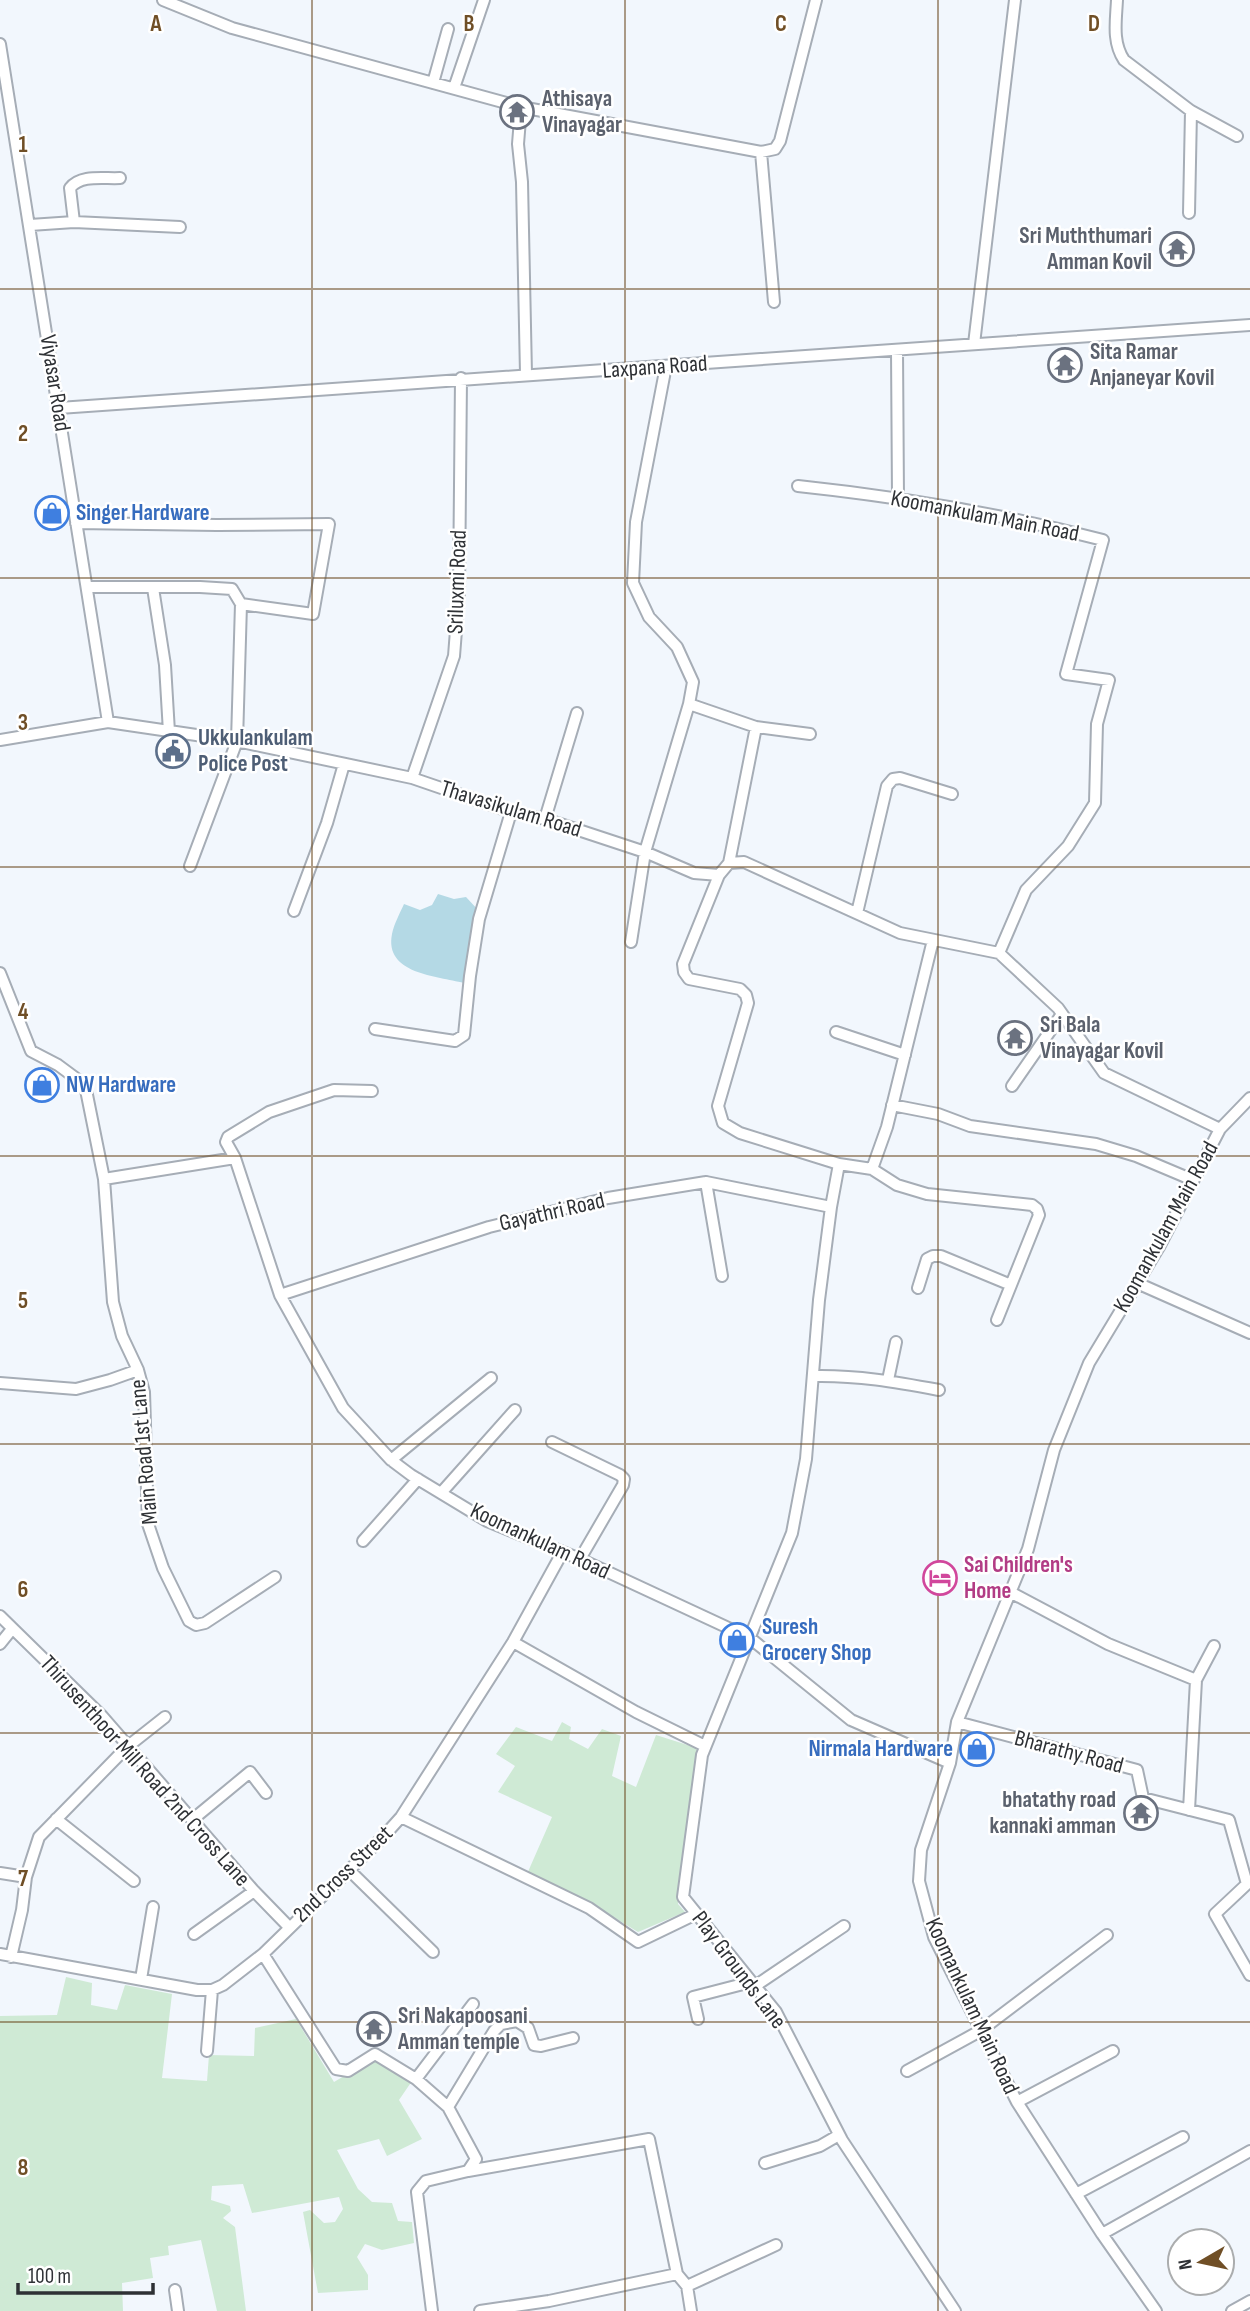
<svg xmlns="http://www.w3.org/2000/svg" width="1250" height="2311" font-family="'Sofia Sans Condensed',sans-serif">
  <style>
    .green { fill: #cfead5 }
    .water { fill: #b4d9e5 }
    .lines { fill: none; stroke-linecap: round; stroke-linejoin: round }
    .minor-casing { stroke: #a6adb6; stroke-width: 14 }
    .minor { stroke: #fff; stroke-width: 10 }
    .grid { fill: none; stroke: #704f26; stroke-width: 2; stroke-opacity: 0.55 }
    .labels { text-anchor: middle; dominant-baseline: central; stroke-width: 5; stroke-linejoin: round; paint-order: stroke }
    .worship-label { font-size: 23px; font-weight: bold; fill: #5b616d; stroke: #fff; text-anchor: start }
    .street-label { font-size: 23px; fill: #2e3135; stroke: #fff }
    .shop-label { font-size: 23px; font-weight: bold; fill: #366cbe; stroke: #fff; text-anchor: start }
    .service-label { font-size: 23px; font-weight: bold; fill: #4e5e75; stroke: #fff; text-anchor: start }
    .hotel-label { font-size: 23px; font-weight: bold; fill: #b23c85; stroke: #fff; text-anchor: start }
    .grid-label { font-size: 23px; text-anchor: middle; font-weight: bold; fill: #704f26; stroke: #fff; stroke-width: 5; stroke-linejoin: round; paint-order: stroke }
  </style>
  <rect width="100%" height="100%" fill="#f2f7fd"/>
  <path class="green" d="M562,1722l9,5 -2,12 19,10 14,-20 19,7 -9,40 24,11 20,-52 41,13 -19,156 7,8 -47,20 -46,-28 -65,-30 25,-57 -54,-25 17,-26 -19,-12 20,-27 36,14z
    M66,1977l26,6 -1,22 26,5 8,-25 47,9 -10,84 45,3 2,-26 45,1 1,-28 41,-9 38,63 39,-23 39,22 -13,19 23,39 -35,17 -8,-17 -42,11 21,39 14,13 20,1 6,18 14,1 2,21 -32,7 -17,-6 -8,13 11,18v15l-50,3 -15,-81 7,-2 14,13 11,-1 8,-13 -4,-12 -87,16 -9,-29 -31,2 -1,14 19,6 1,5 -8,7 12,9 11,84h-29l-16,-71 -33,6 1,9 -19,3 3,20 -31,5 1,28h-123v-295l57,-1z"/>
  <path class="water" d="M438,894l16,5 12,-2 13,14 -15,72c-27,-7 -80,-9 -72,-49 2,-10 8,-21 12,-30l16,6 12,-5z"/>
  <g class="lines">
    <g class="minor-casing">
      <path id="minor" d="M163,0l69,28 289,79 240,45 14,-3 5,-8 36,-141
        M1117,0c-1,21 -5,42 7,60l67,51 46,25
        M0,44l108,678
        M433,83l15,-54
        M454,88l30,-88
        M521,107l-3,37 4,38 4,192
        M761,152l13,150
        M1189,213l2,-102
        M74,222l-4,-34c11,-14 34,-9 50,-10
        M30,225l44,-3 106,5
        M974,344l41,-344
        M897,350l1,148
        M666,366l-30,156 -3,61 16,34 28,30 16,35 -4,22 67,23 54,7
        M59,408l1191,-83
        M798,486c103,11 205,28 305,54l-37,134 43,6 -12,44 -2,79 -27,43 -42,44 -27,63 59,55 46,65 116,56 -61,118 -70,116 -35,87 -26,99 -71,173 -7,41 -29,87 -2,31 15,56 83,165 85,132 54,77
        M76,523l141,2 112,-1 -16,90 -72,-10 -9,-15 -32,-2h-113
        M153,588l12,77 4,67
        M0,740l108,-18 129,19 175,37 99,34 34,7 100,33 49,21 25,2 10,-12 15,-1 156,71 99,20
        M412,778l42,-122 5,-64 2,-214
        M545,819l32,-106
        M729,863l27,-136
        M190,866l47,-125 4,-137
        M719,875l-36,89 1,8 5,7 51,10 6,6 2,8 -30,103 5,17 17,10 99,31
        M294,911l33,-88 17,-59
        M857,913l30,-127 6,-7 7,-1 52,16
        M933,940l-46,187 -15,42 -33,-5 -8,43 -12,93 -13,159 -14,74 -90,222 -19,142 93,115 66,128 113,171
        M631,942l14,-90 44,-148
        M0,973l31,78 27,14 27,20 19,94 131,-21 45,137 63,113 48,52 20,15 76,46 93,38 170,79 101,82 99,43
        M375,1029l80,12 9,-6 6,-59 9,-57 32,-107
        M836,1032l69,23
        M1012,1086l50,-72
        M892,1105l46,9 32,12 126,18 40,12 57,24
        M1220,1129l30,-31
        M235,1158l-9,-16 2,-5 41,-25 65,-22 38,1
        M872,1169l25,16 30,9 105,11 5,4 2,6 -42,105
        M104,1179l9,123 9,34 16,34 6,22 4,132 15,44 26,53 7,4 9,-2 70,-46
        M706,1182l16,94
        M1137,1283l113,50
        M918,1288l9,-29 6,-3h8l70,29
        M280,1295l209,-68 119,-29 98,-16 125,25
        M813,1376c44,-1 83,6 126,14
        M888,1380l8,-38
        M0,1383l76,6 34,-9 28,-10
        M552,1442l68,33 4,4 -1,6 -43,74
        M391,1460l100,-82
        M441,1493l74,-83
        M363,1541l55,-62
        M1010,1592l98,52 88,36
        M0,1616l102,100 152,175 35,36
        M513,1642l123,70 69,34
        M0,1644l12,-15
        M957,1722l180,48 6,28 86,22 18,64 -32,30 35,61
        M1189,1810l7,-130 18,-34
        M401,1817l188,91 49,34 58,-28
        M56,1819l78,62
        M192,1820l58,-48 16,21
        M349,1870l84,82
        M0,1873l26,4
        M194,1934l60,-43
        M0,1954l197,36h15l11,-5 40,-31 120,-117 18,-20 112,-175 49,-89
        M263,1954l73,115 12,2 27,-17 41,25 32,28 28,52 -8,12 -42,10 -9,11 15,119
        M11,1957l11,-47 4,-33 13,-40 88,-90 38,-30
        M141,1979l12,-72
        M755,1986l89,-60
        M698,2019l-5,-22 58,-15
        M207,2051l5,-61
        M907,2071l73,-40 127,-96
        M416,2079l57,-75
        M1017,2102l96,-51
        M448,2107l46,-76 7,-7 16,-3 11,7 6,17 7,1 32,-8
        M765,2163l55,-17 19,-11
        M468,2171l181,-32 28,135 10,12 4,25
        M1076,2194l107,-57
        M1102,2234l148,-83
        M687,2286l89,-41
        M175,2290l3,21
        M480,2311l69,-10 128,-27
        M1232,2311l18,-10"/>
    </g>
    <use href="#minor" class="minor"/>
  </g>
  <path class="grid" d="M312,0v2311M625,0v2311M938,0v2311M0,289h1250M0,578h1250M0,867h1250M0,1156h1250M0,1444h1250M0,1733h1250M0,2022h1250"/>
  <defs>
    <g id="temple-ring" transform="scale(1.75)"><circle r="9.5" fill="#fff" stroke="#6b7280" stroke-width="1.5"/><path d="M0-6L5-2H3V0L6.5 2.5H4V6H1.5V3h-3V6H-4V2.5H-6.5L-3 0V-2H-5Z" fill="#6b7280"/></g>
    <g id="shop-ring" transform="scale(1.75)"><circle r="9.5" fill="#fff" stroke="#3f7fe0" stroke-width="1.5"/><path d="M-5-2.5h2.3a2.7 3.5 0 0 1 5.4 0H5L5.5 6h-11ZM-1.5-2.5h3a1.5 2.3 0 0 0-3 0Z" fill="#3f7fe0"/></g>
    <g id="civic-ring" transform="scale(1.75)"><circle r="9.5" fill="#fff" stroke="#5c6f8a" stroke-width="1.5"/><path d="M-.6-6.5H3V-4.5H.6V-3L4-1V1h2V6H-6V1h2V-1L-.6-3ZM-1.2 2.5V6h2.4V2.5Z" fill="#5c6f8a"/></g>
    <g id="hotel-ring" transform="scale(1.75)"><circle r="9.5" fill="#fff" stroke="#d1479c" stroke-width="1.5"/><path d="M-6-4.5h1.5V1H6V5H4.5V3h-9V5H-6ZM-4 0a1.8 1.8 0 1 1 3.6 0ZM.5 0V-2.5h3Q6-2.5 6 0Z" fill="#d1479c"/></g>
  </defs>
  <g fill-rule="evenodd">
    <use href="#temple-ring" x="517" y="112"/>
    <use href="#temple-ring" x="1177" y="249"/>
    <use href="#temple-ring" x="1065" y="365"/>
    <use href="#shop-ring" x="52" y="513"/>
    <use href="#civic-ring" x="173" y="751"/>
    <use href="#temple-ring" x="1015" y="1038"/>
    <use href="#shop-ring" x="42" y="1085"/>
    <use href="#hotel-ring" x="940" y="1578"/>
    <use href="#shop-ring" x="737" y="1640"/>
    <use href="#shop-ring" x="977" y="1749"/>
    <use href="#temple-ring" x="1141" y="1813"/>
    <use href="#temple-ring" x="374" y="2029"/>
  </g>
  <g class="labels">
    <g class="worship-label">
      <text x="542" y="99">Athisaya<tspan x="542" dy="26">Vinayagar</tspan></text>
      <text x="1152" y="236" text-anchor="end">Sri Muththumari<tspan x="1152" dy="26">Amman Kovil</tspan></text>
      <text x="1090" y="352">Sita Ramar<tspan x="1090" dy="26">Anjaneyar Kovil</tspan></text>
      <text x="1040" y="1025">Sri Bala<tspan x="1040" dy="26">Vinayagar Kovil</tspan></text>
      <text x="1116" y="1800" text-anchor="end">bhatathy road<tspan x="1116" dy="26">kannaki amman</tspan></text>
      <text x="398" y="2016">Sri Nakapoosani<tspan x="398" dy="26">Amman temple</tspan></text>
    </g>
    <g class="street-label">
      <text transform="translate(655 367) rotate(-4)">Laxpana Road</text>
      <text transform="translate(55 383) rotate(81)">Viyasar Road</text>
      <text transform="translate(985 516) rotate(11)">Koomankulam Main Road</text>
      <text transform="translate(457 582) rotate(-88)">Sriluxmi Road</text>
      <text transform="translate(511 809) rotate(17)">Thavasikulam Road</text>
      <text transform="translate(552 1212) rotate(-13)">Gayathri Road</text>
      <text transform="translate(1166 1227) rotate(-61)">Koomankulam Main Road</text>
      <text transform="translate(144 1452) rotate(-95)">Main Road 1st Lane</text>
      <text transform="translate(540 1541) rotate(25)">Koomankulam Road</text>
      <text transform="translate(1069 1752) rotate(15)">Bharathy Road</text>
      <text transform="translate(145 1771) rotate(48)">Thirusenthoor Mill Road 2nd Cross Lane</text>
      <text transform="translate(343 1874) rotate(-44)">2nd Cross Street</text>
      <text transform="translate(739 1970) rotate(53)">Play Grounds Lane</text>
      <text transform="translate(972 2006) rotate(65)">Koomankulam Main Road</text>
    </g>
    <g class="shop-label">
      <text x="76" y="513">Singer Hardware</text>
      <text x="66" y="1085">NW Hardware</text>
      <text x="762" y="1627">Suresh<tspan x="762" dy="26">Grocery Shop</tspan></text>
      <text x="953" y="1749" text-anchor="end">Nirmala Hardware</text>
    </g>
    <g class="service-label">
      <text x="198" y="738">Ukkulankulam<tspan x="198" dy="26">Police Post</tspan></text>
    </g>
    <g class="hotel-label">
      <text x="964" y="1565">Sai Children's<tspan x="964" dy="26">Home</tspan></text>
    </g>
  </g>
  <g class="grid-label">
    <text x="156" y="31">A</text>
    <text x="469" y="31">B</text>
    <text x="781" y="31">C</text>
    <text x="1094" y="31">D</text>
    <text x="23" y="152">1</text>
    <text x="23" y="441">2</text>
    <text x="23" y="730">3</text>
    <text x="23" y="1019">4</text>
    <text x="23" y="1308">5</text>
    <text x="23" y="1597">6</text>
    <text x="23" y="1886">7</text>
    <text x="23" y="2175">8</text>
  </g>
  <g transform="translate(1201 2262) rotate(261)"><circle r="33" fill="#ffffff" stroke="#abadae" stroke-width="2"/>
  <path d="M0-5L12 26L0 18L-12 26Z" fill="#704f26"/>
  <text y="-10" font-size="19" font-weight="bold" text-anchor="middle" fill="#2e3135">N</text>
  </g>
  <path d="M18 2283v10h135v-10" fill="none" stroke="#2e3135" stroke-width="3.5"/>
  <text x="28" y="2283" font-size="21" fill="#2e3135" stroke="#ffffff" stroke-width="5" paint-order="stroke">100 m</text>
</svg>
